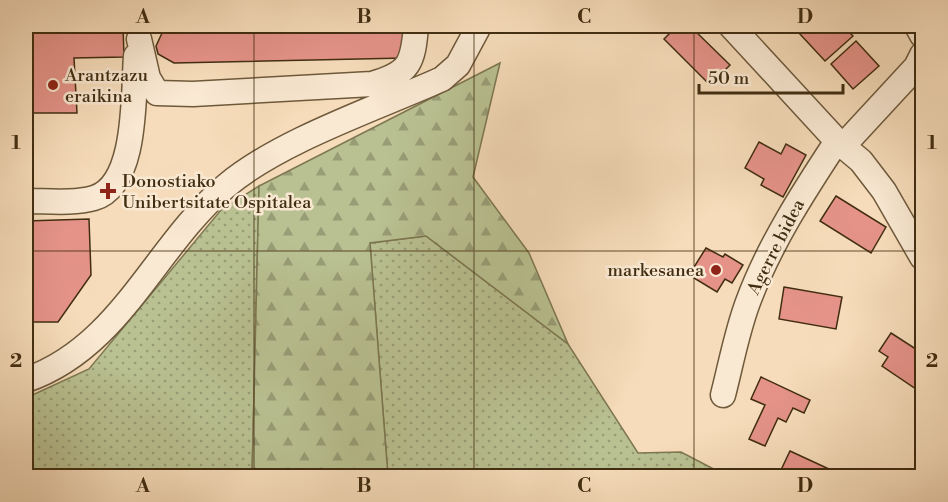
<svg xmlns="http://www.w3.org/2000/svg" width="948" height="502" font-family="'Libre Bodoni',serif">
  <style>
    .grass { fill: url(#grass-dots); stroke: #7d7752; stroke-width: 1.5 }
    .forest { fill: url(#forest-firs); stroke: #7d7752; stroke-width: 1.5 }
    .building { fill: #e59389; stroke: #412d11; stroke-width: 1.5 }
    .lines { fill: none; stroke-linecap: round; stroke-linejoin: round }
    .minor-casing { stroke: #6e593b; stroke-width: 27 }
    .minor { stroke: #f9e8d2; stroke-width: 24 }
    .grid { fill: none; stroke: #412d11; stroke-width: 1.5; stroke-opacity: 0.55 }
    .poi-dot { fill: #8f2418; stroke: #f9e8d2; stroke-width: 2 }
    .labels { text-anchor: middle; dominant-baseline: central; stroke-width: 5; stroke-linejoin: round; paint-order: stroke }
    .poi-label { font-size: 18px; fill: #412d11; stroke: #f9e8d2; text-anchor: start }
    .street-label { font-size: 18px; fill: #412d11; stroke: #f9e8d2 }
    .neatline { fill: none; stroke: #412d11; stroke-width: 2 }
    .grid-label { font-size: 20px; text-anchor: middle; font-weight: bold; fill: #412d11 }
  </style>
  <defs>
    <pattern id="grass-dots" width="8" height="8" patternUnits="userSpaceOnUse" patternTransform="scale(1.5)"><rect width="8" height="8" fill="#b9c192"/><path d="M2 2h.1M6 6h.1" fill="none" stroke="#989d76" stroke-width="1.8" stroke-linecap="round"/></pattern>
    <pattern id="forest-firs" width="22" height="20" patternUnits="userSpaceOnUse" patternTransform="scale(1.5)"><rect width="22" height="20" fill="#b9c192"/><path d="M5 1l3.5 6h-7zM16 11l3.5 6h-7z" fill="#989d76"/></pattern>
  </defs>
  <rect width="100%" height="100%" fill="#f6dcba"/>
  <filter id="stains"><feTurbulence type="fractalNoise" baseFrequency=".00333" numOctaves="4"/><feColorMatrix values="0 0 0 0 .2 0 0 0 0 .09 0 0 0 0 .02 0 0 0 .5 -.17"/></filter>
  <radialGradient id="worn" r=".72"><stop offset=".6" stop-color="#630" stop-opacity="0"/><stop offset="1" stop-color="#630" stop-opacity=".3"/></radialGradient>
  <path class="grass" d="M259,186l-7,290h-226v-78l63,-29 132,-159z
    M426,236l142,108 70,109 43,-1 46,24h-339l-18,-233z"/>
  <path class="forest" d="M500,63l-27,114 56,76 39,91 -142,-108 -56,7 18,233h-136l7,-290z"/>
  <path class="building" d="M26,26h97l1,31 -50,1 3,55h-45l-2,-59h-4z
    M123,26h49v2l-49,2z
    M172,26h232l1,32 -231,5 -16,-9 -2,-8 7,-15z
    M677,26h13l40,39 -20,20 -46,-46z
    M807,26h36l10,10 -28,25 -26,-28z
    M856,41l23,25 -26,23 -22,-25z
    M759,142l22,12 5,-10 20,11 -23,42 -22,-12 3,-6 -19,-11z
    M836,196l50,31 -15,26 -51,-32z
    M89,219l2,56 -33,47h-28l-4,-101z
    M706,248l17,9 2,-3 18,11 -11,18 -7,-4 -8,13 -28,-17z
    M26,249l4,99h-4z
    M784,287l58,10 -6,32 -57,-10z
    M891,333l31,20v40l-40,-27 6,-9 -9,-6z
    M761,377l49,23 -6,13 -11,-5 -7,14 -8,-4 -13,28 -16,-7 16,-34 -14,-6z
    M790,451l54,25h-53l-11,-4z"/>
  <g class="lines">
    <g class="minor-casing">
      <path id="minor" d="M731,26l106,115 24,20 23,30 38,66
        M917,26l5,9
        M139,39l9,39 9,15 36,1 179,-10c38,-11 41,-21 44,-58
        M843,146l73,-79 6,-12
        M26,201c21,0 47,3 68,-3 44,-13 39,-105 42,-142
        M26,380c95,-33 128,-133 200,-194 53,-45 151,-78 216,-107l16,-14 21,-39
        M723,395c8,-31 14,-64 25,-93 21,-57 56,-111 89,-161"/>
    </g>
    <use href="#minor" class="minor"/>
  </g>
  <path class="grid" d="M254,26v450M474,26v450M694,26v450M26,251h896"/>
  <g class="poi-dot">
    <circle cx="53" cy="85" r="6"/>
    <path d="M105 182h6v6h6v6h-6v6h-6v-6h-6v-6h6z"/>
    <circle cx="716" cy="270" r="6"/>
  </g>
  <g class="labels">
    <g class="poi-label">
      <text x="65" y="75">Arantzazu<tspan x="65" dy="21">eraikina</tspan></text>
      <text x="122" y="181">Donostiako<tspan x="122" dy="21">Unibertsitate Ospitalea</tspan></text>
      <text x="704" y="270" text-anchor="end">markesanea</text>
    </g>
    <g class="street-label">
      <text transform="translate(776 247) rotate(-63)">Agerre bidea</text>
    </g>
  </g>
  <rect width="948" height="502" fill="none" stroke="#f6dcba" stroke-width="66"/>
  <path d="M699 84v9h144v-9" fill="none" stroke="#412d11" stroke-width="3"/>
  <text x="708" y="84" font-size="18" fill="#412d11" stroke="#f9e8d2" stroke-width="4.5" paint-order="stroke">50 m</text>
  <rect x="33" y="33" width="882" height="436" class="neatline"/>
  <g class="grid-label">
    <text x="143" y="23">A</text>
    <text x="364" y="23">B</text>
    <text x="584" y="23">C</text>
    <text x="805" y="23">D</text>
    <text x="16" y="149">1</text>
    <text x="932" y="149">1</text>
    <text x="16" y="367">2</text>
    <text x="932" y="367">2</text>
    <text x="143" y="492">A</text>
    <text x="364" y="492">B</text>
    <text x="584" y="492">C</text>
    <text x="805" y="492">D</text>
  </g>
  <rect width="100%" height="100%" filter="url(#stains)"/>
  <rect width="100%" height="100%" fill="url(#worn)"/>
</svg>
